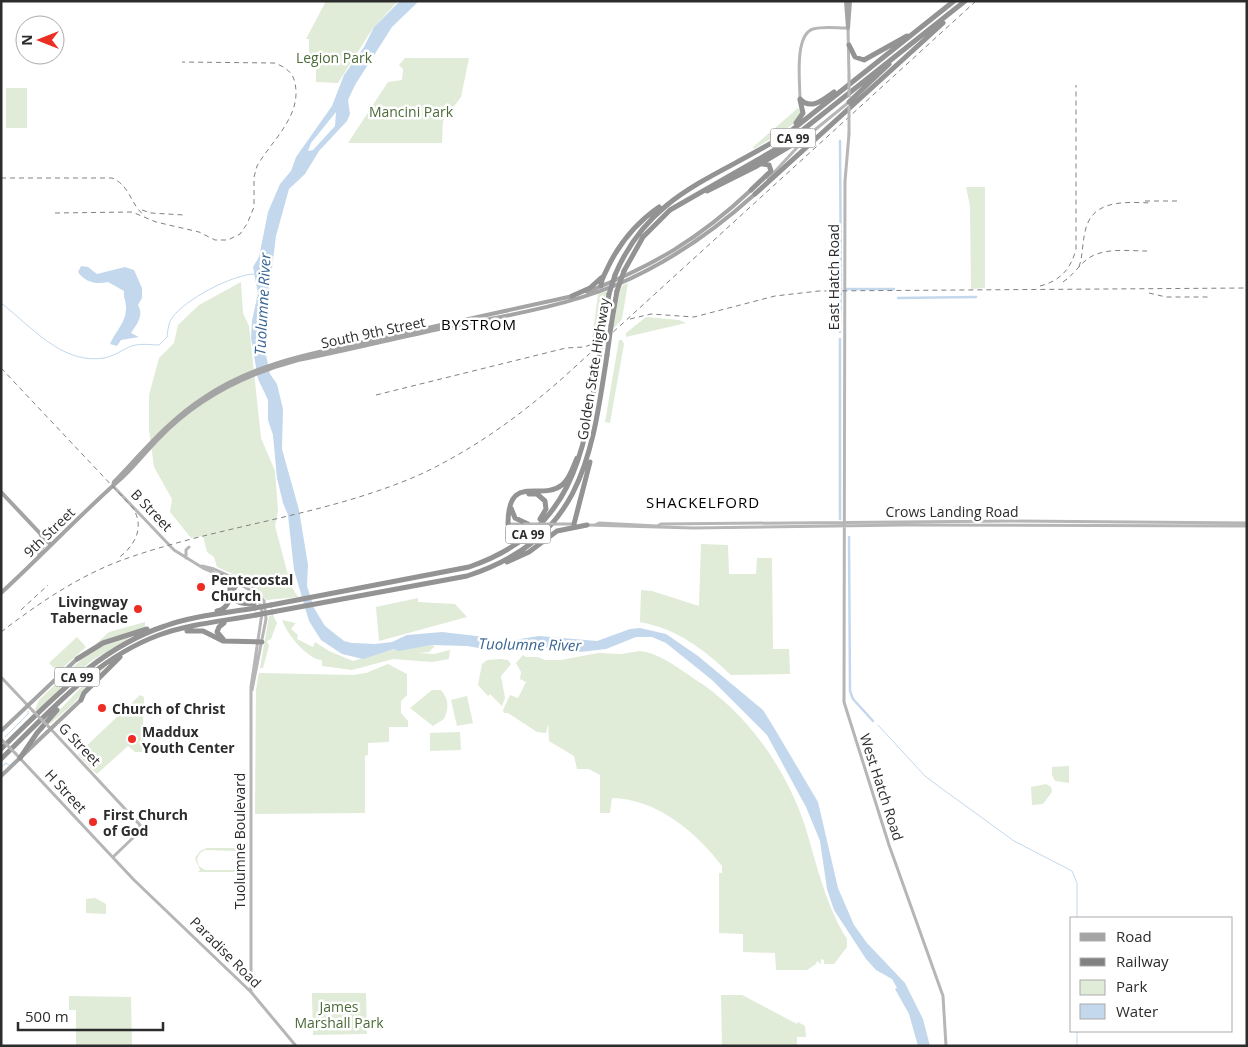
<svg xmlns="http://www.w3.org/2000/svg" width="1248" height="1047" font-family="'Open Sans',sans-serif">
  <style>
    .green { fill: #e0ebd8; fill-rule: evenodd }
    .water { fill: #c3d8ec; fill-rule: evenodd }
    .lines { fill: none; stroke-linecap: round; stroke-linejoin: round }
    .stream { stroke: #c3d8ec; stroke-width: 1 }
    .canal { stroke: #c3d8ec; stroke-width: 2.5 }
    .secondary { stroke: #b6b6b6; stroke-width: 3 }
    .primary { stroke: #a4a4a4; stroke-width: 4 }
    .motorway { stroke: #939393; stroke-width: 5 }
    .rail { stroke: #818181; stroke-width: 1; stroke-dasharray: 5 4; stroke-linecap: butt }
    .secondary-bridge { stroke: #b6b6b6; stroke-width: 3 }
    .motorway-bridge { stroke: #939393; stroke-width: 5 }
    .poi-dot { fill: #ed2c24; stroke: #fff; stroke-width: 2 }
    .labels { text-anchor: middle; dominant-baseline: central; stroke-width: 5; stroke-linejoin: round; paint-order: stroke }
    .shield { fill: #fff; stroke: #6b6b6b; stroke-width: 1 }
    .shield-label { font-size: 12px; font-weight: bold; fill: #2c2c2c }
    .park-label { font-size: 14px; fill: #4a6a38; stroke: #fff }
    .street-label { font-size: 14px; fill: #2c2c2c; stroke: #fff }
    .poi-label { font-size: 14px; font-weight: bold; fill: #2c2c2c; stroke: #fff; text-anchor: start }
    .water-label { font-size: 15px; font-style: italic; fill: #376492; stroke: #fff }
    .neighbourhood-label { font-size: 15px; letter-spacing: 1px; fill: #000; stroke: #fff }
  </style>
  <rect width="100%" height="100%" fill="#fff"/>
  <path class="green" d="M326,1h72l-25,27 -35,55 -22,-1v-21h-7v-22h-3z
    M405,58h64l-8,39 -18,24 -1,22h-94l40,-61 14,-2 1,-11 -4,-4z
    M6,88h21v40h-21z
    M798,108l4,4 -4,8 -13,10 -31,19 -1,-2z
    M966,187h19v101l-14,1 -1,-83z
    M241,282l2,31 6,13 12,112 14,33 3,40 -3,15 16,60 7,11 -32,3 -15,-18 -34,-15 -3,-10 -7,-5 -4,-16 -12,2 -21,-26 2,-13 -18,-32 -5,-37v-35l10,-37 15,-15 4,-18 21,-20z
    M628,283l-6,36 -9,10 7,-39 3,-5z
    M607,291l-8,47 -7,1 6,-45z
    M646,317l33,3 7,3 -60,14v-4z
    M619,340h3l2,4 -14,79 -5,-1z
    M701,544l27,1 1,29h27l1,-16h15l1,91h16l1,25 -59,1c-28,-26 -53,-46 -91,-53l1,-32 11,1 47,15z
    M418,598v4l37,2 12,13 -88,24 -3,-34z
    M273,615l4,8 -6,16 -4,2 2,5 -6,22h-3l9,-52z
    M282,620l14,3 -5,6 7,6 -1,4 16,8 2,-5 14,9 24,10 42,-12 36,-4 4,1 -6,6 -11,1 16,1 16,-4 -1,9 -17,3 -39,-3 -41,11 -30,-4v-6c-14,0 -36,-27 -40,-40z
    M145,622v6l-2,1 -47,15 13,-12z
    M77,637l9,10 -28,25 -9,-9z
    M131,637l-41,25 -53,50 -2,-3 4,-9 47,-45 14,-8z
    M640,651c19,2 37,16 53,27 52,32 93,90 112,148 12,39 20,78 42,113v8l-13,17h-10v-4l-3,-1v5l-4,-3 -1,3 -9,6h-31l-1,-17 -32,-1v-18l-24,-1v-60h3v-7c-26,-34 -65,-67 -110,-68l-2,15h-10v-38l-11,-6h-12l-3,-13 -25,-15 -1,-17 -2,9 -9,-1 -29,-19h-4l-1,-3 7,-15 8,3 8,-16 -6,-3 1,-7 -5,-9 7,-8 3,2h12l7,3h16l37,-7 23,1z
    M500,659l8,1 3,4 -10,12 4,22 -3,8 -12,-12 -2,2 -10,-11 4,-21 5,-4z
    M108,664l-36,41 -22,19 -2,-2 41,-43z
    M388,664l19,10v21l-6,6v12l7,8v6h-19v15l-21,1v12l-3,1v57l-110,1 1,-124 3,-17 94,2 13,-2z
    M432,690h9c8,9 8,19 3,29l-11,7 -23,-18z
    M140,695l4,2 -2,55h-7l-7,-6 -31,28 -19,-19 1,-2z
    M467,696l6,27 -16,3 -6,-26z
    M460,732l1,18 -31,1v-18z
    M1069,766v17l-14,-2 -3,-6v-8z
    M1046,784l5,3 1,5 -9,12 -11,1 -1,-18z
    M236,848l9,8v7l-4,6 2,3h-45l2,-2 -5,-12 5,-7 7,-3zM205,850l32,1 5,4 1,8 -8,7h-30l-6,-4 -2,-7 3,-6z
    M95,898l11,6v10l-20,-1v-14z
    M312,993h54l1,41 -54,1z
    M721,995h21l55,29 1,-2 7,4 1,11h-9v8l9,1h-84z
    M69,996l62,1 1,49h-56v-36h-7z"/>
  <path class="water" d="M400,1h19l-27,26 -37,58 -7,15 2,14 -3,7 -28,30 -14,23 -16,15 -13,47 -13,104 7,34 7,10 6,25 -1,40 17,61 9,55 -1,21 7,22 11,18 19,15 8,2 23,1 17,-2 15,-7 35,-3 43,5 15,5 39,-6 58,5 33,-12 10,-1 26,6 32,22 65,54 10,16 45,76 20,86 16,37 13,18 38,40 18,36 7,27h-12l-9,-32 -14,-25 2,-1 -5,-9 -16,-9 -10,-11 -32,-49 -7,-21 -7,-48 -14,-34 -39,-72 -55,-55 -46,-37 -14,-6h-16l-30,12 -26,3h-17l-22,-6 -11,4 -34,1 -29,-5 -36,-1 -32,6 -5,-2 -31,10 -21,-5 -21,-14 -12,-19 -15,-51 -6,-55 -5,-12 -6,-25 -4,-43 -5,-15v-20l-10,-21 -7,-41 1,-17 6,-28 -5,-26 6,-10 9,-45 12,-28 11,-13 5,-14 36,-51 12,-31 20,-28 10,-20zM336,112l-1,14 -22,24 -5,1 3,-8z
    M81,266l7,1 9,7 28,-7 9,3 8,18v10l-4,7c6,11 -1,19 -7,28l8,4 -18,3 -4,6 -7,-2c4,-11 17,-22 16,-37 0,-6 -3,-9 -2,-16l-16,-9c-12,3 -23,0 -30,-10z"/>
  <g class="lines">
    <path class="stream" d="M1,303c30,23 61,62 103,55 11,-2 19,-9 28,-12 8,-3 19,-1 27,-1l8,-8c1,-7 1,-13 5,-19 12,-18 61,-44 83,-44
      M878,725l47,51 16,12 73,53 58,30 5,12v35
      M5,737l23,-23v-3
      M1,767l5,-4 3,2
      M1077,1046v-15"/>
    <path class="canal" d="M840,141l1,149
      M847,289h47
      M898,298l78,-1
      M840,332l1,-40
      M840,519v-180
      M849,537l1,154 3,8 20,22"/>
    <path class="secondary" d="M800,99c0,-16 -6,-64 13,-70 10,-3 24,-1 35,-1l1,48
      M811,133l38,-31
      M849,134l-4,47 -1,521 45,143 54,151 3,50
      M768,179l37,-40
      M113,486l61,64 29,18 19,8
      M508,524h16
      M554,524h20
      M588,525l105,3 212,-3 342,1
      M595,525l4,-2 58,3 4,-2 350,-3 236,2
      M186,558v-8l3,-3
      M202,566l12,3 38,17 12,15 2,18 -14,71
      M230,580c17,7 30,13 32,33l-11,74v305
      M1,677l32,34
      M48,726l92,99 -3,9 -24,23
      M15,753l119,127 117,112 45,54"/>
    <path class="primary" d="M846,1l2,27
      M848,28l2,-27
      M587,292c66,-26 112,-53 164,-102
      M113,486l1,-4c29,-30 55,-62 91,-85 50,-34 109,-44 168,-57 66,-15 133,-29 200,-44
      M1,492l50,53
      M39,557l1,-7 5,-6 -5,-11
      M1,593c39,-36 76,-75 115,-110 16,-13 28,-30 42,-44 38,-40 87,-65 140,-79 47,-9 94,-21 141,-31 59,-12 121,-21 177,-44 52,-22 97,-53 139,-91
      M1,731l76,-72
      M1,776l80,-76"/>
    <path class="motorway" d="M849,45l6,12 9,3 43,-24
      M800,99c11,12 24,0 34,-7
      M849,102l40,-38
      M796,123l7,-10 -3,-13
      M751,190l20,-19 -2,-6 -6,-1
      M707,191l48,-24 57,-34
      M755,194l188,-171
      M624,271l19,-34 27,-27 115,-66 180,-143
      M615,275c36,-86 108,-98 177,-145l162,-129
      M601,286c0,-7 4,-12 7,-19 12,-25 28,-44 51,-60
      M572,296l18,-8 11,-10
      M611,326l6,-35
      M603,332l6,-38
      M529,494h8l8,7 1,8 -6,10
      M511,508l4,10 13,6
      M508,524c0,-52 32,-22 54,-39 8,-6 11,-18 15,-27
      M574,524l16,-62
      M507,562l22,-10 28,-21 30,-6
      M222,576l8,9
      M232,591l6,-8
      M232,592c1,12 12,12 22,12
      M271,605l198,-38c103,-36 115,-110 129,-204
      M217,611c18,-4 10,-21 15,-34
      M272,612l195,-36c115,-38 124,-117 140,-221
      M187,631h16l20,10 39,1
      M223,639l-6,-7 2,-5 5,-4
      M77,659l26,-16 44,-14
      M81,700l3,-7 36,-36
      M1,749c50,-48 97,-101 164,-123 28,-10 60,-13 90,-18
      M20,758l17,-25 20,-23
      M1,759c48,-46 93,-100 158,-124 30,-11 65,-14 97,-20"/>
    <path class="rail" d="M1,178h111c19,8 18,27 33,38
      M1145,201h32
      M142,210l9,3 33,2
      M55,213l77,-1 24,10 43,10 16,8h13l12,-6 7,-10 7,-17v-30l3,-11c15,-26 45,-50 38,-83 -2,-11 -11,-17 -21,-20l-92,-1
      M1079,267c4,-12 3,-22 6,-35 6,-33 40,-30 66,-29
      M1063,282c9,-6 15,-15 23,-22 16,-13 41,-9 61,-9
      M1040,286c20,-5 31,-17 36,-37v-164
      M1149,293l17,4h44
      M630,319l21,-5 43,3 81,-21 44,-5 428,-3
      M1,368l132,140c12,20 2,38 -16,51
      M376,395l190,-47 18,-1 15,-5
      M21,610l27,-25
      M1,632c38,-29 79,-57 124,-73 96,-34 200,-43 294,-84 54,-25 102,-60 146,-99l411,-375"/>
    <path class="secondary-bridge" d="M849,96v-20
      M849,134v-27
      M524,524h30
      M33,711l15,15
      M2,740l13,13"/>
    <path class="motorway-bridge" d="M617,291l7,-20
      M609,294l6,-19
      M607,355l4,-29
      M598,363l5,-31
      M255,608l16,-3
      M256,615l16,-3"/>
  </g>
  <g class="poi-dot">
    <circle cx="201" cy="587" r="5"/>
    <circle cx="138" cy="609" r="5"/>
    <circle cx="102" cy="708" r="5"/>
    <circle cx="132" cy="739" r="5"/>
    <circle cx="93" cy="822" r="5"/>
  </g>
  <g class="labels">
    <g class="shield">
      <rect x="770.5" y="128.5" width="45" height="19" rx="4"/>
      <rect x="505.5" y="524.5" width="45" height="19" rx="4"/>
      <rect x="54.5" y="667.5" width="45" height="19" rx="4"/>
    </g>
    <g class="shield-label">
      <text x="793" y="138">CA 99</text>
      <text x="528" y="534">CA 99</text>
      <text x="77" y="677">CA 99</text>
    </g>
    <g class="park-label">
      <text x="334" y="57">Legion Park</text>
      <text x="411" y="111">Mancini Park</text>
      <text x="339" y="1006">James<tspan x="339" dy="16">Marshall Park</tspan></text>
    </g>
    <g class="street-label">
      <text transform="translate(833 277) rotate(-90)">East Hatch Road</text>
      <text transform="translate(373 332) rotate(-12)">South 9th Street</text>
      <text transform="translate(593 369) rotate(-81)">Golden State Highway</text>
      <text transform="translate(152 510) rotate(46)">B Street</text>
      <text x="952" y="511">Crows Landing Road</text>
      <text transform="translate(49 532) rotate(-44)">9th Street</text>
      <text transform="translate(80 744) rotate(46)">G Street</text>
      <text transform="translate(882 787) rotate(72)">West Hatch Road</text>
      <text transform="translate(66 791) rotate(47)">H Street</text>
      <text transform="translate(239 841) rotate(-90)">Tuolumne Boulevard</text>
      <text transform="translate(226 952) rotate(45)">Paradise Road</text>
    </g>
    <g class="poi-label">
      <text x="211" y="579">Pentecostal<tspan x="211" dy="16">Church</tspan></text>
      <text x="128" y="601" text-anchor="end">Livingway<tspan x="128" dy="16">Tabernacle</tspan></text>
      <text x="112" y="708">Church of Christ</text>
      <text x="142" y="731">Maddux<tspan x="142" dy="16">Youth Center</tspan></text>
      <text x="103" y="814">First Church<tspan x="103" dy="16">of God</tspan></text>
    </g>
    <g class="water-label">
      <text transform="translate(262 304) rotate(-87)">Tuolumne River</text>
      <text transform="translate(530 644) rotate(1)">Tuolumne River</text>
    </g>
    <g class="neighbourhood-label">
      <text x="479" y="324">BYSTROM</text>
      <text x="703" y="502">SHACKELFORD</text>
    </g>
  </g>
  <rect width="1248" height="1047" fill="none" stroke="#2c2c2c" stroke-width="5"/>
  <rect x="1070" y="917" width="162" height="115" fill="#ffffff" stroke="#ababab"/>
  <rect x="1080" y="933" width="25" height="8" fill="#a4a4a4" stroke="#ababab"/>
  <text x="1116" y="942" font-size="15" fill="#2c2c2c">Road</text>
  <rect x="1080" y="958" width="25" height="8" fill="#818181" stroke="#ababab"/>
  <text x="1116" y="967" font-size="15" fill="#2c2c2c">Railway</text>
  <rect x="1080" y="980" width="25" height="15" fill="#e0ebd8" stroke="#ababab"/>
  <text x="1116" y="992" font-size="15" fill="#2c2c2c">Park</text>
  <rect x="1080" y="1004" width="25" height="15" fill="#c3d8ec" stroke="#ababab"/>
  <text x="1116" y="1017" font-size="15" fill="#2c2c2c">Water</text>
  <g transform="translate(40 40) rotate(270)"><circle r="24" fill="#ffffff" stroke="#ababab"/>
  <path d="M0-4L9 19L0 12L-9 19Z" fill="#ed2c24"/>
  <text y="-8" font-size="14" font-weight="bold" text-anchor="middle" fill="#2c2c2c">N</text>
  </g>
  <path d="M18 1022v8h145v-8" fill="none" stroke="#2c2c2c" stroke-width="2.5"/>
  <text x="25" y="1022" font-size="15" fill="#2c2c2c" stroke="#ffffff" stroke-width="4" paint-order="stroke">500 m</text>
</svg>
